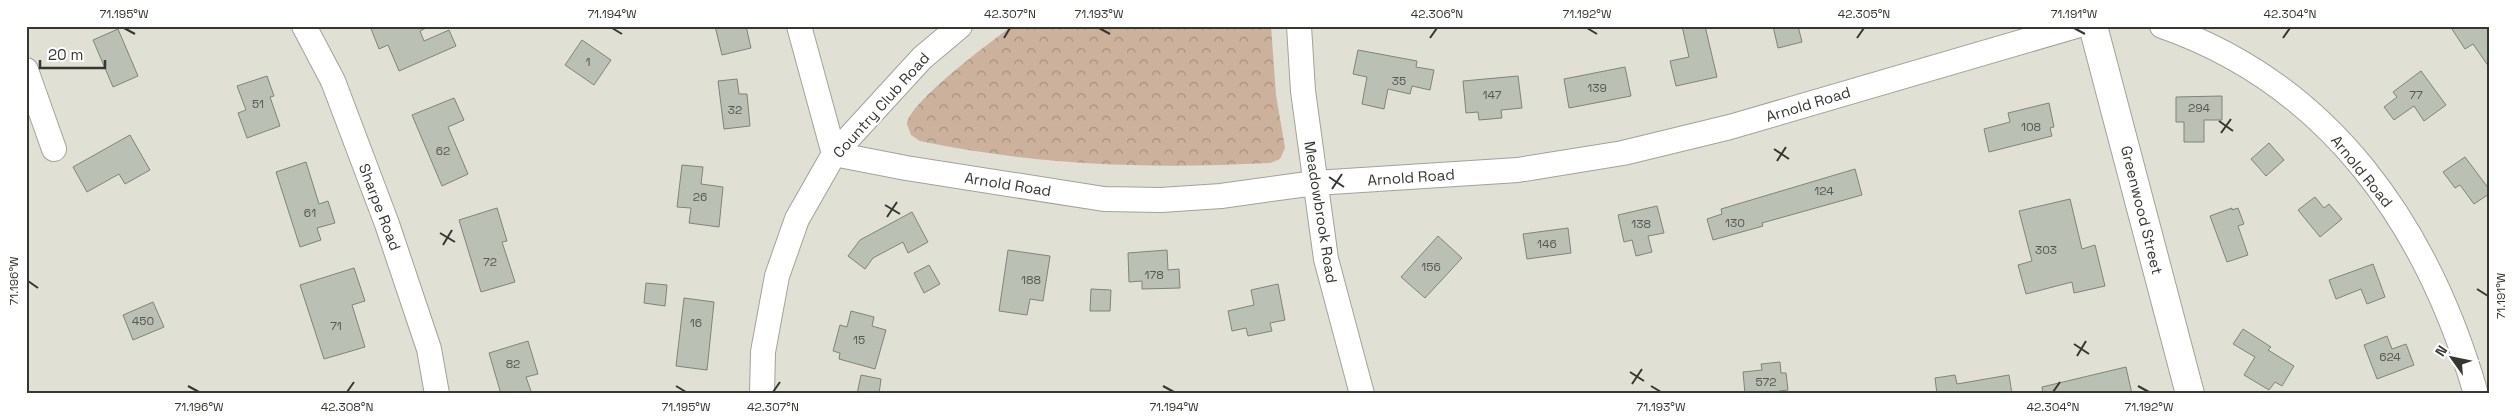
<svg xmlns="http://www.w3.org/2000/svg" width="2515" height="420" font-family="'Space Grotesk',sans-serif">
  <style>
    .park { fill: url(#park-crowns) }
    .building { fill: #bac0b4; stroke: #7f847a }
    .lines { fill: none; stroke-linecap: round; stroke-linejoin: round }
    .minor-casing { stroke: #a3a297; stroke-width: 26 }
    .tertiary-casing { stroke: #a3a297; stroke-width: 30 }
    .minor { stroke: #fff; stroke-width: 24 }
    .tertiary { stroke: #fff; stroke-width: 28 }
    .ticks { fill: none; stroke: #373732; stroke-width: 2 }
    .labels { text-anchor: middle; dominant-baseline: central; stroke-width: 4.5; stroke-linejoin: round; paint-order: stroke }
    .number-label { font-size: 12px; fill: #585952 }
    .street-label { font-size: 15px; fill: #373732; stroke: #fff }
    .neatline { fill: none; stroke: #373732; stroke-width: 2 }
    .ticks-label { font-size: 12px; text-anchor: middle; fill: #373732 }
  </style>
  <defs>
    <pattern id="park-crowns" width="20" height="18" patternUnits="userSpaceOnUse" patternTransform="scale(1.25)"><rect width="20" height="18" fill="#ccb19c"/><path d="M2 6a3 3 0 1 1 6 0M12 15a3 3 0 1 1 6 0" fill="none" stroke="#a69180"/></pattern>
  </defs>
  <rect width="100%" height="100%" fill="#e1e0d4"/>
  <path class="park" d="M1012,26h259l5,69 9,53 -5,11 -10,4c-123,6 -229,3 -350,-22l-9,-6 -4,-11c1,-21 85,-83 105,-98z"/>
  <path class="building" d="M370,26h60l-10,5 4,10 25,-11 7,16 -57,25 -11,-26 -9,4z
    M715,26h31l5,22 -29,7z
    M1682,26h23l12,51 -41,9 -6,-25 19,-4z
    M1773,26h25l4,16 -24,6z
    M2450,26h39v41l-16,-23 -8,5z
    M118,29l20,47 -25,11 -20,-47z
    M582,40l29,20 -17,25 -29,-20z
    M1358,50l59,11 -1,6 18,3 -4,20 -18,-4 -2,8 -22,-5 -4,20 -22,-5 5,-27 -14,-3z
    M1625,67l6,29 -62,12 -5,-29z
    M2421,71l25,34 -22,16 -10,-15 -20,14 -10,-13 13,-10 -4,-5z
    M267,76l7,20 -4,1 10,29 -33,12 -9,-25 8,-3 -9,-24z
    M1518,76l4,32 -21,2 1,8 -23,2 -1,-8 -12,1 -3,-32z
    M737,79l2,15h8l3,32 -26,3 -6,-48z
    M2222,96v24h-18v22h-20v-20h-8v-25z
    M454,98l10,22 -16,7 20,47 -26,12 -30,-71z
    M2049,103l5,24 -4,1 2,8 -63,16 -5,-23 26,-7 -2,-9z
    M130,135l20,35 -25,14 -6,-10 -32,18 -14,-25z
    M2269,143l15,17 -18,16 -15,-17z
    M2465,157l24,32v5l-15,10 -14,-19 -5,3 -12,-16z
    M306,162l13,42 9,-3 7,22 -18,5 4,12 -21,7 -24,-75z
    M682,165l21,2 -2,17 22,3 -4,40 -30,-4 2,-15 -14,-1z
    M1855,169l7,26 -100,28 1,3 -50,14 -6,-21 15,-5 -1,-5z
    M2315,197l9,11 5,-4 13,15 -22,18 -22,-27z
    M2070,199l12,50 13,-4 10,41 -31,7 -2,-11 -46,12 -8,-29 14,-4 -13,-50z
    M1657,206l7,27 -16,3 4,16 -16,4 -4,-16 -8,2 -6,-27z
    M497,208l10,33 -5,1 13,40 -34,10 -22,-72z
    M2232,208v2l6,-2 6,16 -6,2 10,29 -21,7 -17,-46z
    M912,212l16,30 -20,11 -5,-11 -30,16 -8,11 -17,-13 12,-16z
    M1568,228l3,25 -44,6 -4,-25z
    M1438,236l24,22 -37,40 -24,-21z
    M1008,250l42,6 -7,45 -13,-2 -3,16 -28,-4z
    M1167,250l1,20 11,-1 1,19 -38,1v-8l-13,1 -1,-29z
    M2373,264l12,33 -18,7 -6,-15 -25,10 -7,-19z
    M929,265l11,19 -16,9 -10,-20z
    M354,268l11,33 -13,4 13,42 -41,12 -24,-74z
    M646,283l21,2 -2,21 -21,-3z
    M1278,284l7,36 -15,3 2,8 -24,5 -2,-8 -14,3 -4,-20 26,-6 -3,-15z
    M1091,289l20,1 -1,21h-20z
    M684,298l30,4 -7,68 -31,-4z
    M153,302l11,25 -31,13 -10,-25z
    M851,311l23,6 -2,9 14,4 -11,39 -36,-10 1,-6 -7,-2 7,-26 7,2z
    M2243,329l28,18 -3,3 26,16 -12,20 -7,-4 -6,8 -25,-15 11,-18 -22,-13z
    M2387,336l5,13 14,-5 8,21 -37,14 -13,-34z
    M528,341l10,33 -12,3 6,17h-31l-12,-41z
    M1780,362l1,11h5l2,17 -9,1v3h-34l-2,-22 19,-2 -1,-6z
    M2126,367l6,27h-89l-1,-7z
    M861,375l20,4 -2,15h-22z
    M1955,375l2,9 52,-9 3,19h-75l-2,-16z"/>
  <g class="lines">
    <g class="minor-casing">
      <path id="minor" d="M304,26l29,55 54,143 42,125 8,45
        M799,26l35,128 72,14 198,31 57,1 60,-4 94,-13 203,-13 105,-17 107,-26 346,-101
        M1299,26l4,65 23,168 36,135
        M2162,26c169,59 266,201 314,368
        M26,70l28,79
        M762,394l1,-42 14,-76 20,-57 37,-65 88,-96 38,-32"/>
    </g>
    <g class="tertiary-casing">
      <path id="tertiary" d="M2093,26l97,368"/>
    </g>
    <use href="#minor" class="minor"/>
    <use href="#tertiary" class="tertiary"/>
  </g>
  <path class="ticks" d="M124,28l11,6M612,28l10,6M1099,28l11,6M1587,28l10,6M2074,28l11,6M1004,38l6,-10M1430,38l7,-10M1857,38l7,-10M2283,38l7,-10M2219,121l14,10M2221,133l10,-14M1774,149l15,10M1777,161l9,-14M1329,177l15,10M1332,189l10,-15M885,205l15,9M887,217l10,-15M440,233l15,9M443,245l9,-15M28,281l10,7M2477,289l11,7M2074,344l15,10M2077,356l9,-15M1630,372l14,9M1632,384l10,-15M188,386l11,6M676,386l10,6M1163,386l11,6M1651,386l10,6M2138,386l11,6M347,392l7,-10M773,392l7,-10M2053,392l7,-10"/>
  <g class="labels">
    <g class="number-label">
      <text x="588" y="62">1</text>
      <text x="1399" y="81">35</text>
      <text x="1597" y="88">139</text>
      <text x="1492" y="95">147</text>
      <text x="2416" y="95">77</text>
      <text x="258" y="104">51</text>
      <text x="2199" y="108">294</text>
      <text x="735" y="110">32</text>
      <text x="2031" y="127">108</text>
      <text x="443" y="151">62</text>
      <text x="1824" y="191">124</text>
      <text x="700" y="197">26</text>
      <text x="310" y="213">61</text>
      <text x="1735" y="223">130</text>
      <text x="1641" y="224">138</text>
      <text x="1547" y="244">146</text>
      <text x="2046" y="250">303</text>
      <text x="490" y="262">72</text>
      <text x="1431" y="267">156</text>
      <text x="1154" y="275">178</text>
      <text x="1031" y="280">188</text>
      <text x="143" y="321">450</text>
      <text x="696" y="323">16</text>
      <text x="336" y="326">71</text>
      <text x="859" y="340">15</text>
      <text x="2390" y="357">624</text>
      <text x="513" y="364">82</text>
      <text x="1766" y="382">572</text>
    </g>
    <g class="street-label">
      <text transform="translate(1808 104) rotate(-17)">Arnold Road</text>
      <text transform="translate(881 105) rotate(-48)">Country Club Road</text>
      <text transform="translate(2362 171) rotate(51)">Arnold Road</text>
      <text transform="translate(1411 177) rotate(-4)">Arnold Road</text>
      <text transform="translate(1008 184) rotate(9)">Arnold Road</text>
      <text transform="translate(380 207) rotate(69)">Sharpe Road</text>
      <text transform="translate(2142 210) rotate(76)">Greenwood Street</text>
      <text transform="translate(1321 212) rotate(81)">Meadowbrook Road</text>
    </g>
  </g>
  <rect width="2515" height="420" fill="none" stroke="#ffffff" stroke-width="55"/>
  <g transform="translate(2452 358) rotate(303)" stroke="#ffffff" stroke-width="4" paint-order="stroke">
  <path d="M0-4L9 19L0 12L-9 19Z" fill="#373732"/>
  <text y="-8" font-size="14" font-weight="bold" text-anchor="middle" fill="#373732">N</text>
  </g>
  <path d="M40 60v8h65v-8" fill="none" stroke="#373732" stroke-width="2.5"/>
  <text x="48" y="60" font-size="15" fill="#373732" stroke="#ffffff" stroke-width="4" paint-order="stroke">20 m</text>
  <rect x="28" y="28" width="2460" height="364" class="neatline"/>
  <g class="ticks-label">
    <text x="124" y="18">71.195°W</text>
    <text x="612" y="18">71.194°W</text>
    <text x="1010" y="18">42.307°N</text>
    <text x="1099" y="18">71.193°W</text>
    <text x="1437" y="18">42.306°N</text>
    <text x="1587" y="18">71.192°W</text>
    <text x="1864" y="18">42.305°N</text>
    <text x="2074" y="18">71.191°W</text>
    <text x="2290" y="18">42.304°N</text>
    <text transform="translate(14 281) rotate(-90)" y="4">71.196°W</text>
    <text transform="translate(2501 296) rotate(-90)" y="4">71.191°W</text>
    <text x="199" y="411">71.196°W</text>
    <text x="347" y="411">42.308°N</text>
    <text x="686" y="411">71.195°W</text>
    <text x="773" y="411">42.307°N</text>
    <text x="1174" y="411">71.194°W</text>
    <text x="1661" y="411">71.193°W</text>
    <text x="2053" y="411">42.304°N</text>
    <text x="2149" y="411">71.192°W</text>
  </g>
</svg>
